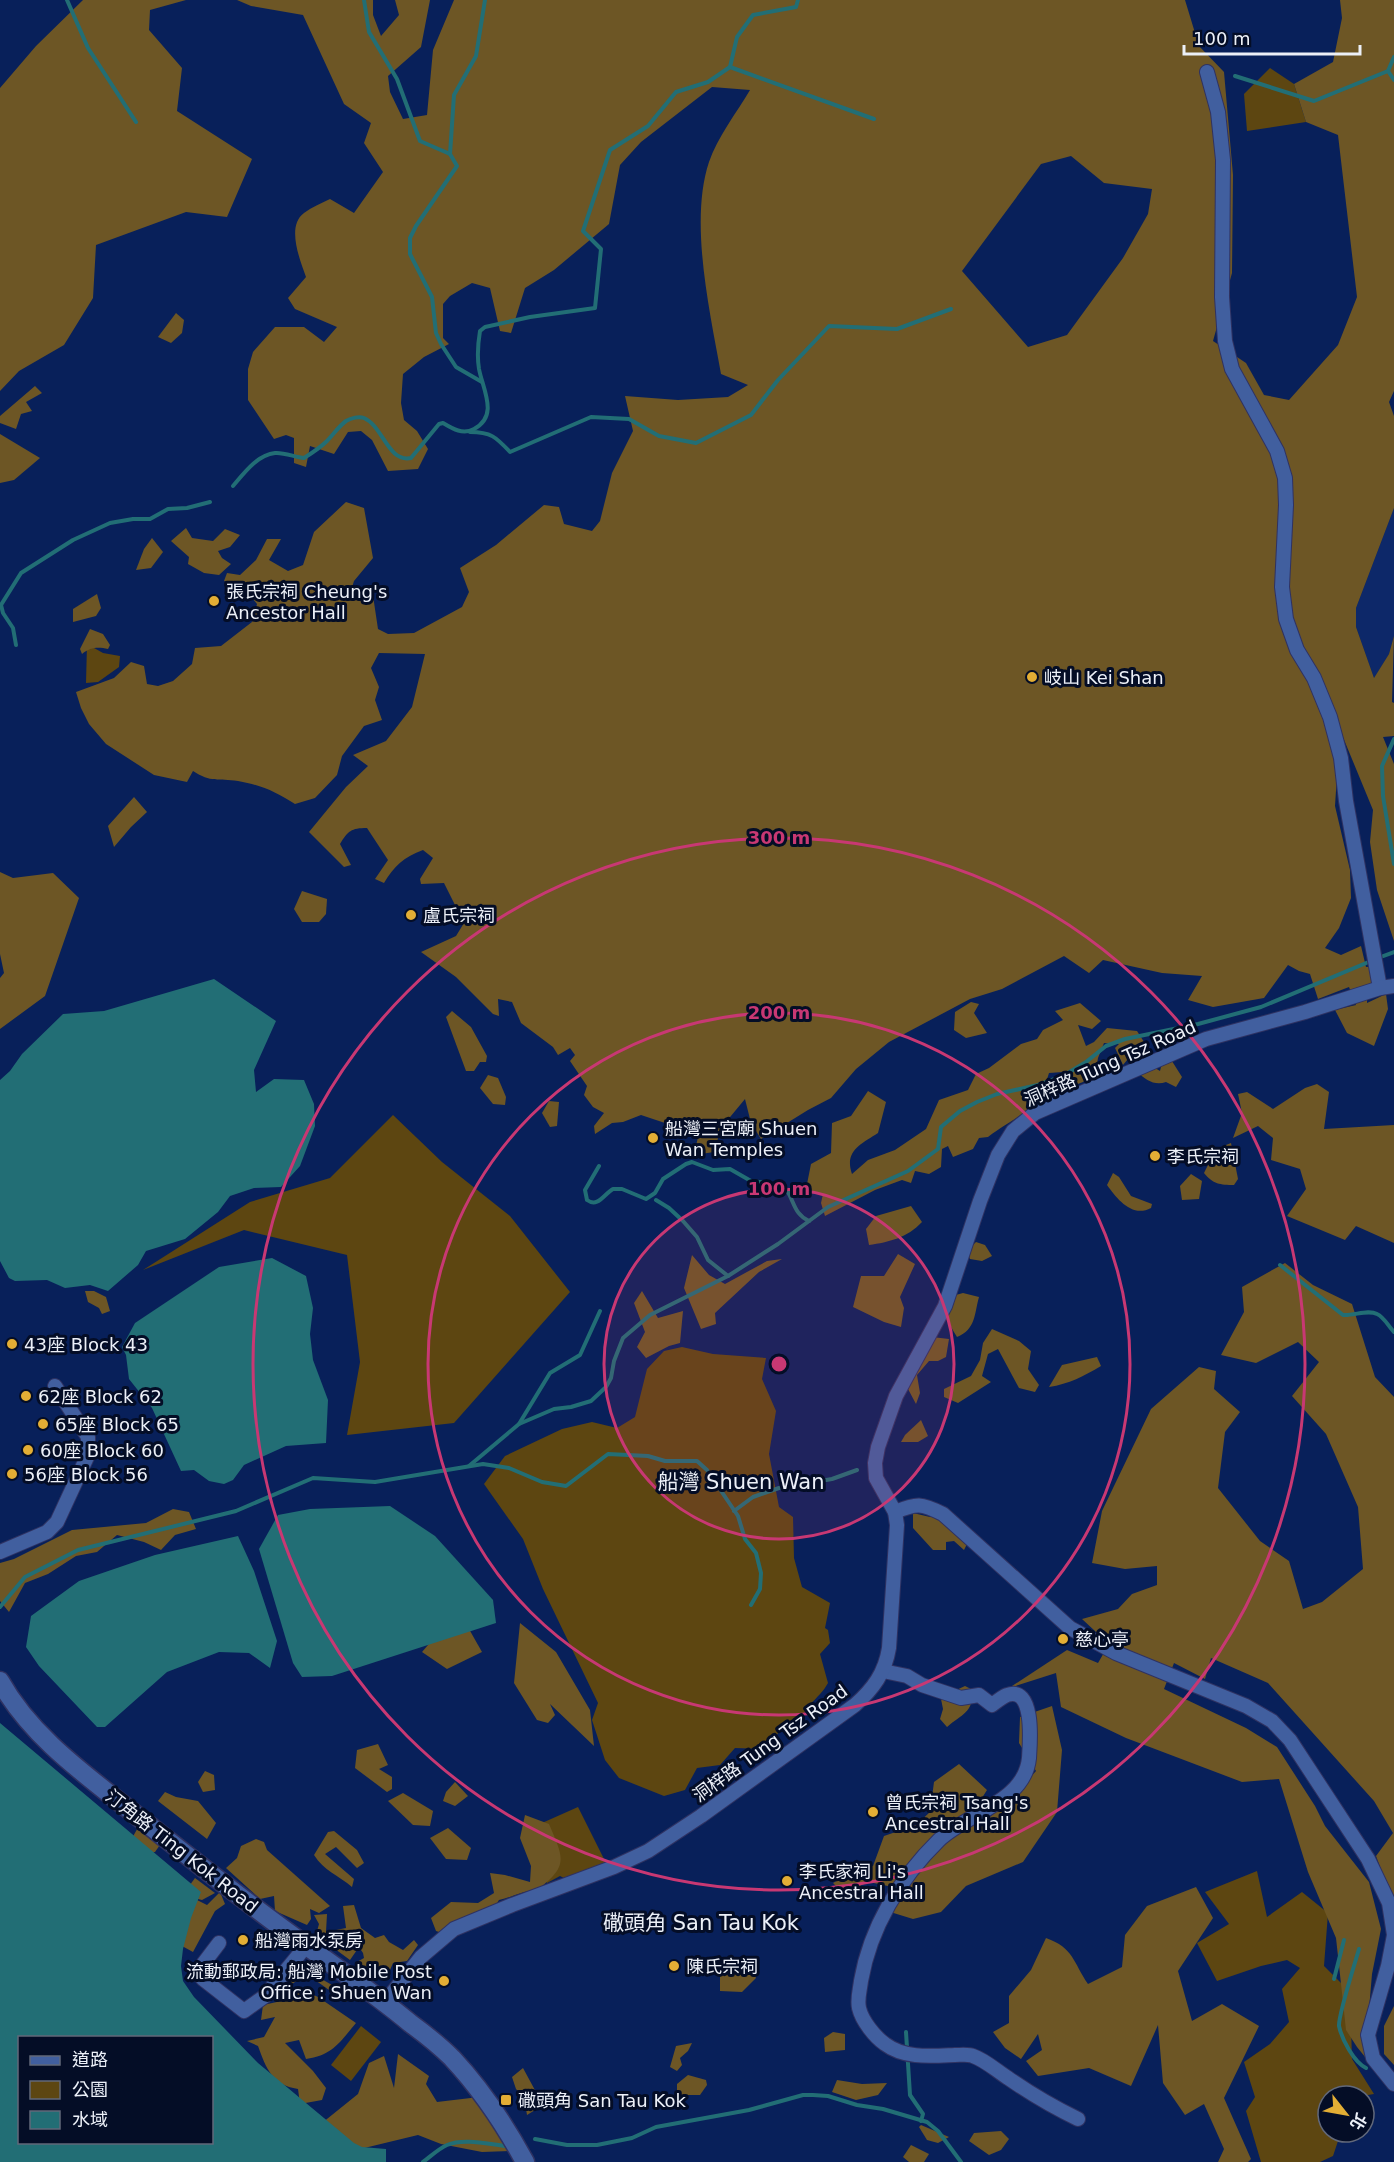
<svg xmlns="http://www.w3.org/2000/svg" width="1394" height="2162" viewBox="0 0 1394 2162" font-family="'DejaVu Sans','Noto Sans TC',sans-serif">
	<rect width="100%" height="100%" fill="#08205a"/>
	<polygon fill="#0d2869" points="1394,508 1394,636 1389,654 1374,678 1356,627 1356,608"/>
	<g fill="#5d4611">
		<polygon points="1270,68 1294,84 1306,122 1247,131 1244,94"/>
		<polygon points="87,644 103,653 120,656 119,667 98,682 86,683"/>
		<polygon points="393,1115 442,1162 510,1216 570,1292 454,1423 347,1435 360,1362 347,1255 244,1230 143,1270 250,1202 330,1178"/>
		<path d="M682,1347L713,1354L766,1358L762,1379L776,1411L769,1454L779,1507L793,1517L794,1558L802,1587L830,1603L825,1628L828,1630L830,1643L820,1654L828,1683C819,1699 809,1701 802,1718L785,1725L765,1749L735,1748L720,1765L697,1768L685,1790L664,1796L619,1778L605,1760L592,1720L598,1703L543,1589L523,1539L484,1484L505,1456L562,1429L592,1422L617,1428L635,1417L647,1369L664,1351Z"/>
		<polygon points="578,1807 606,1863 566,1879 560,1876 547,1883 524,1831"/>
		<polygon points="1257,1871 1267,1917 1302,1892 1328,1913 1324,1966 1350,1992 1352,2059 1374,2094 1362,2096 1328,2096 1328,2132 1341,2132 1333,2156 1320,2162 1261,2162 1246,2111 1255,2097 1244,2062 1270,2044 1289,2022 1282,1989 1300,1968 1287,1960 1261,1966 1217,1981 1197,1943 1229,1924 1205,1892"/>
		<polygon points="361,2026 381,2042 351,2081 331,2065"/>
	</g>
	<g fill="#6d5625" fill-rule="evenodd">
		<polygon points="83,0 186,0 150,10 149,30 182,68 177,111 252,159 227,217 186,212 96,245 93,298 64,345 19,371 0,391 0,88 36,46"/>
		<path d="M237,0H373V15L381,36L399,15L395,0H430L421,47L388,76L390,92L403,119L427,115L433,50L454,0H1185L1199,46L1224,72L1233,175L1232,273L1213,341L1246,363L1264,395L1289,400L1338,345L1357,297L1338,135L1306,122L1294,84L1333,62L1342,18L1340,0H1394V391L1389,402L1394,416V508L1356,608V627L1374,678L1389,654L1394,636L1392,702L1394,703V736L1383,737L1394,764V941L1377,890L1370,842L1373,810L1340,730L1335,806L1350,870L1351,898L1339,928L1325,948L1341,955L1361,946L1366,967L1381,966L1384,975L1367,989V1003L1386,994L1388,1009L1374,1046L1347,1033L1335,1010L1356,1005L1349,987L1318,999L1310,974L1299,971L1288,965L1264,998L1213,1007L1188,1000L1202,976L1162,973L1103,960L1089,973L1064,956L1002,989L970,999L889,1042L856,1069L831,1098L808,1110L761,1139L751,1123L745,1099L721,1128L714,1152L701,1154L696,1146L698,1137L674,1126L641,1115L623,1122L612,1123L595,1134L594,1126L604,1113L593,1107L584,1095L587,1086L570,1061L575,1055L570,1048L558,1055L553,1047L521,1023L512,1002L498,999L499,1016L493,1014L456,977L421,952L456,936L464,923L444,883L421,884L420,879L433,858L423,850C404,857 394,866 384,883L375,879L388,860L367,828C351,828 348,831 340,844L351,865L344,867L309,832L346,787L368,766L353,755L386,741L412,707L425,654L379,653L371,668L379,687L375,700L382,720L364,726L342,756L337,775L315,798L295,804C276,792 261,785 238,781C218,778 211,783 193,771L187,782L154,775L106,744L89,724L81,708L76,692L114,678L131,662L144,666L147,684L158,686L173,681L192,664L195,648L221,646L252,622L257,604L243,587L224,581L227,573L240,575L256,560L267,539H281L269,560L288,571L303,565L314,532L346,502L364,508L373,558L354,581L350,594L372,589L378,629L388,634L414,633L462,607L469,592L460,568L496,545L544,505L559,507L564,524L592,531L600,521L612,473L633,431L625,396L678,400L728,397L748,385L721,374C710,312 689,222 709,162C717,138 737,112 750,90L712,87L641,142L620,165L609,224L554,270L525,288L511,333L500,331L490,288L472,283L450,296L443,304V338L449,344L424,357L403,374L401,403L404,420L417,431L428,449L418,469L388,471L372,440L361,431L348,432L334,454L310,446L306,467L294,463V438L286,435L274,439L248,400V369L253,352L275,327H304L324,342L337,327L295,309L288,298L306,277C300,260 286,226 304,213C312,207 322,203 330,199L354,213L383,172L364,143L371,123L344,104L303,15L251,6ZM1071,156L1104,183L1152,189L1148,214L1123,258L1067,335L1028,347L962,271L1041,164Z"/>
		<polygon points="176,313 184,320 182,333 171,343 158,337"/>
		<polygon points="35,386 42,393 26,402 32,411 21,414 16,429 0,423 0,416"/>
		<polygon points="0,434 40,458 14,480 0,483"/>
		<polygon points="186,528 192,538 213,541 225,529 240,535 230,547 218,551 222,558 231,564 219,575 204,573 188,564 189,557 171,541"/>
		<polygon points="152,538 163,552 151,568 136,570 144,549"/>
		<polygon points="97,594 101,608 96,616 73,622 73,609"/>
		<path d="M90,629L103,634L110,645L108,649C98,647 91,647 82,654L80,649Z"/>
		<polygon points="134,797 147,812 131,827 114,847 108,826"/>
		<polygon points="0,872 13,878 53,873 79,898 45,996 0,1029 0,978 4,973 0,954"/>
		<polygon points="302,891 327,899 326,914 319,922 302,922 294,909"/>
		<polygon points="971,1002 979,1004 974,1013 987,1033 966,1038 954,1030 955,1012"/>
		<path d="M1080,1003L1101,1021L1092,1029L1078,1025L1086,1046L1094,1042L1107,1028L1137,1031L1146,1045H1142L1141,1059L1132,1054L1123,1065L1115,1048L1119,1044L1104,1043L1098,1058L1096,1070L1083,1082L1047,1096L1050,1090L1064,1083L1063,1072L1049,1073C1037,1113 1018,1114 988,1137L979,1138L973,1149L953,1157L948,1146L942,1149L941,1167L929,1174L915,1171L911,1183L902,1180L875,1190L825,1216L821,1203L823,1194L806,1189L811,1164L831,1153L832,1123L851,1116L868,1091L886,1102L878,1133C861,1144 844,1151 852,1174L868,1160L895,1150L926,1129L939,1100L968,1090L976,1074L989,1068L1021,1044L1037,1039L1043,1030L1063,1020L1055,1011Z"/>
		<polygon points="452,1011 471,1027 487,1056 486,1062 480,1062 474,1071 466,1071 446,1017"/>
		<path d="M1170,1058L1182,1077L1176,1087L1166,1082C1155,1086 1145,1080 1138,1072L1150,1065L1160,1071L1163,1059Z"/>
		<polygon points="488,1075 498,1078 506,1097 505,1105 493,1104 480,1088"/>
		<polygon points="1317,1084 1329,1092 1324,1129 1394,1125 1394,1243 1356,1226 1345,1240 1287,1216 1306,1189 1300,1169 1271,1160 1273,1138 1258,1126 1233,1138 1242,1113 1238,1094 1247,1092 1273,1109 1305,1088"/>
		<polygon points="549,1101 559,1102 557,1126 550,1127 542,1113"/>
		<path d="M1231,1143L1238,1179L1234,1185C1220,1185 1213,1184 1204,1173L1216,1149Z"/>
		<path d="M1113,1173L1119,1177L1131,1196L1152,1204L1151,1208C1132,1218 1117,1199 1107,1185Z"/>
		<polygon points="1191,1174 1202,1181 1199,1199 1182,1200 1180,1186"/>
		<path d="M911,1206L922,1222C907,1238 889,1242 869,1245L866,1229L876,1216Z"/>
		<polygon points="976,1242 985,1245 992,1256 982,1261 970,1259 967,1251"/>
		<polygon points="898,1254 915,1264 900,1297 904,1308 901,1327 884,1322 853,1307 861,1276 884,1276"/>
		<polygon points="692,1255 709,1275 725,1284 767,1261 782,1259 759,1272 715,1313 716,1324 701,1329 684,1288"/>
		<polygon points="1285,1263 1313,1285 1352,1304 1375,1377 1394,1397 1394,1905 1376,1856 1393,1833 1374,1801 1268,1683 1211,1658 1205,1679 1174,1663 1164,1689 1246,1728 1277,1747 1315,1806 1325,1826 1369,1882 1381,1929 1372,1974 1366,2045 1382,2078 1357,2047 1346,2030 1336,1938 1308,1872 1279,1779 1242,1782 1126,1738 1061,1707 1056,1673 1009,1688 1067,1650 1098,1663 1109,1644 1082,1619 1118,1609 1132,1594 1157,1585 1157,1566 1125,1569 1092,1563 1102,1511 1151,1409 1199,1367 1216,1371 1214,1389 1240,1412 1225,1432 1218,1488 1260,1541 1289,1561 1303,1609 1322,1602 1363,1569 1358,1507 1326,1434 1292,1396 1319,1362 1298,1342 1256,1363 1221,1355 1244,1312 1242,1287"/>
		<polygon points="85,1291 94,1291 106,1297 110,1311 102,1314 99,1308 88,1302"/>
		<polygon points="642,1291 658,1318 683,1311 680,1343 669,1346 646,1358 637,1347 645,1332 634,1303"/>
		<path d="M963,1293L979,1297C974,1315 976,1329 957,1337L946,1319L952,1296Z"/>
		<polygon points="992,1329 1019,1341 1031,1351 1028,1369 1039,1385 1035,1392 1019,1388 998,1349 988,1354 982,1376 991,1382 958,1403 944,1397 944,1389 971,1376 980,1360 983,1343"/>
		<polygon points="932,1337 949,1339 946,1357 938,1361 929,1361 917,1375 920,1393 916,1404 908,1389 913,1370"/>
		<path d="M1097,1357L1101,1366C1084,1376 1069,1384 1049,1387L1062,1365Z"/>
		<polygon points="921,1420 928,1436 918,1442 901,1442 905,1435"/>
		<polygon points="173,1509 189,1512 196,1529 175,1535 161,1550 144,1542 117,1535 97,1552 76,1556 48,1574 25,1583 9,1612 0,1601 0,1563 14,1559 72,1530 146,1523"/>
		<polygon points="940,1510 972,1534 964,1550 954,1541 946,1542 946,1550 933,1550 913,1528 913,1513 930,1517"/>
		<polygon points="465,1622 482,1652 447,1669 422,1652 440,1631"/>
		<polygon points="520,1623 556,1652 590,1710 594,1746 550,1704 555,1715 548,1723 537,1720 514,1683"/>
		<path d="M965,1686L973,1690C973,1713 962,1714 947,1727L940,1719L943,1709L940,1694L952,1692Z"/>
		<polygon points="1052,1706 1062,1750 1057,1812 1023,1862 966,1886 941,1912 913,1919 887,1911 888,1886 869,1882 843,1893 833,1883 862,1867 873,1866 884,1836 916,1825 930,1812 934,1782 959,1764 987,1790 980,1801 985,1821 1008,1802 1036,1771 1019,1743 1020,1717"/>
		<polygon points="378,1744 388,1765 379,1769 392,1777 392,1789 387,1792 355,1768 357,1750"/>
		<polygon points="205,1771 214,1775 215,1790 203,1792 198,1782"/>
		<polygon points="455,1782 468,1796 455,1806 443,1801 446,1792"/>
		<polygon points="165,1792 176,1797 198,1801 216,1823 207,1839 158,1801"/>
		<polygon points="403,1793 433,1811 430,1826 413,1825 388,1801"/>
		<path d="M525,1815L549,1824C564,1859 569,1866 536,1891C522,1890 513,1897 499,1900L495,1906L454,1937L436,1931L431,1918L451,1902L478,1903L494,1893L490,1873L505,1875L530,1882L531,1866L520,1838Z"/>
		<polygon points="140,1824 162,1842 155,1852 138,1855 127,1847"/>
		<polygon points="448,1828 471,1848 467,1860 446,1859 430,1838"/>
		<path d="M334,1831L357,1850L364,1863L357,1868L336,1847L325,1854L354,1879L352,1887C338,1875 324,1871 314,1855L328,1832Z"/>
		<polygon points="256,1839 264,1842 267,1850 330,1906 319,1913 310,1909 311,1919 307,1925 275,1911 274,1896 260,1899 226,1868 237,1858 241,1846"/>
		<polygon points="195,1878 215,1893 202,1900 194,1898 187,1889"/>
		<path d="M1196,1887L1213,1918L1178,1971L1192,2021L1222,2004L1259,2026L1224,2098L1251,2159L1248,2162H1218L1224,2149L1204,2104L1185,2115L1163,2083L1158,2025L1131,2086L1089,2068L1038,2076L1026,2061L1042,2050L1038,2034L1021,2059L1005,2048L993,2032L1009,2023V1996L1031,1970L1046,1938C1074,1948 1073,1962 1088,1984L1122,1967L1125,1935L1147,1906Z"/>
		<polygon points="220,1892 225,1904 215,1911 193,1952 182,1946 191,1906 197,1900 207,1905"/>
		<polygon points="354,1905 361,1928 375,1938 384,1935 389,1942 403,1950 414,1940 418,1945 407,1961 393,1963 390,1970 369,1973 355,1963 364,1958 363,1953 359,1947 350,1960 316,1935 319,1924 314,1915 327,1914 326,1932 346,1928 343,1906"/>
		<polygon points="746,1956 756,1978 742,1992 720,1991 720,1968"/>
		<polygon points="304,1969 353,1997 346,2002 315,1980 301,1978 292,1984 288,1978 294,1973"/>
		<path d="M297,1987L318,1997L356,2023C339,2043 333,2055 306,2059L299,2040L285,2043L313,2071L326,2088L322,2100L300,2104L298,2089C272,2085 266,2068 258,2046L247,2041L264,2037L275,2017L261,2020L263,2005L286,2000Z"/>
		<polygon points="1394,2006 1394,2065 1384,2054 1384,2026"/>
		<polygon points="833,2032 845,2034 845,2050 825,2052 824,2038"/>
		<polygon points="692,2043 688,2051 680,2058 682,2065 677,2071 670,2067 676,2046"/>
		<polygon points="398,2054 429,2076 426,2084 437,2102 479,2097 511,2151 482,2152 441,2144 418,2135 356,2150 322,2123 358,2094 369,2063 384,2056 394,2088"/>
		<polygon points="523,2068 543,2105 527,2115 524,2097 516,2089 512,2077"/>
		<polygon points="688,2075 706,2080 707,2085 700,2095 677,2095 677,2084"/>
		<polygon points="837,2080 862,2084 887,2083 878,2095 856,2100 832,2092"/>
		<polygon points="921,2125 949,2137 938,2143 927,2140 919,2127"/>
		<polygon points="1001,2131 1009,2139 1001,2150 989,2155 969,2141 974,2133"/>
		<polygon points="911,2145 929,2154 924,2162 909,2162 903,2157"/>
	</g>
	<g fill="#226e75" fill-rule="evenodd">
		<polygon points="214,979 276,1021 254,1070 256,1092 274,1079 304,1080 314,1104 315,1126 300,1166 281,1187 254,1188 230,1196 218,1212 185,1239 146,1251 138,1265 108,1291 90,1285 65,1288 47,1280 15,1281 9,1278 0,1261 0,1080 10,1071 22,1054 63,1014 104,1011"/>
		<polygon points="272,1258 306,1276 313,1308 310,1334 313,1360 328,1400 326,1443 286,1446 244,1465 233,1480 224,1484 209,1481 194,1470 181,1471 152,1408 129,1379 126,1355 122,1347 135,1323 219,1267"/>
		<polygon points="390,1506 435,1536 493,1600 496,1623 332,1676 302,1677 293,1663 259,1549 278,1515 310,1509"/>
		<polygon points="238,1536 254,1571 277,1641 270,1668 249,1653 219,1652 167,1672 105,1727 97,1727 39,1666 26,1647 31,1616 79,1581 155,1555"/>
		<path d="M0,1723L201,1892L191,1918L183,1949L181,1966L183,1981L194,1997L258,2063L354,2143L362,2147L386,2149V2162H0ZM20,2038H212V2142H20Z"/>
	</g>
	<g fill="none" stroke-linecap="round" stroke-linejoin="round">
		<g stroke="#226e75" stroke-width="4">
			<polyline points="67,0 88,48 136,122"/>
			<polyline points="364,0 369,32 397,79 420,141 450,154"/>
			<polyline points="1394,57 1388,71 1394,80"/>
			<polyline points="730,67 874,119"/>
			<polyline points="1235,76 1314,101 1388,71"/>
			<polyline points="482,382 456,367 441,344 436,333 432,297 410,254 410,238 416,226 457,166 450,154 454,95 476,56 485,0"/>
			<path d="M470,432C491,432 496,437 510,452L591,417L629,419L659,436L696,443L751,415L778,380L829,326L897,329L951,309"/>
			<path d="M233,486C244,473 257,455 275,453C283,452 295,457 304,458C312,453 320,448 327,441C333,435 339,426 346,421C351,418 359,416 364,418C383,426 388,463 411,458L439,424L443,423C453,429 463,435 474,429C499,416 483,390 479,369C477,357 478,343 480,331L485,327L530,317L595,308L601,249L583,231L610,150L648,126L676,92L708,82L730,67L737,37L753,15L796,7L798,0"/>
			<polyline points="16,645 13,628 3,613 1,605 21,573 73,540 110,523 133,519 150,519 168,509 187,508 210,502"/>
			<polyline points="1394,739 1382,766 1383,796 1394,864"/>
			<polyline points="1378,958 1394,952"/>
			<path d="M599,1166L585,1190L587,1200C598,1208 604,1194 613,1189H622L646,1199L655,1193L663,1179L686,1164L692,1162L713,1170L730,1169L751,1181L768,1183L788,1192C795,1205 795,1214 809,1221"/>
			<polyline points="656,1200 669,1208 683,1221 697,1237 708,1260 728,1276"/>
			<path d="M1280,1265L1343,1315C1354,1316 1368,1309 1377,1314C1384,1317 1389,1327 1394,1332"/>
			<polyline points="519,1424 554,1409 571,1407 591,1401 606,1387 611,1378 614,1361 623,1338 650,1315 728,1276 778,1244 828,1207 908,1171 938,1149 941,1127 960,1111 977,1102 997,1094 1038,1085 1063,1076 1086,1062 1106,1046 1125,1039 1198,1024 1261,1007 1371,961"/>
			<polyline points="469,1466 519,1424 550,1373 580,1355 600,1311"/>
			<polyline points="734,1511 753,1497 779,1488 832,1479 857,1470"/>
			<polyline points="0,1607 25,1577 78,1550 236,1511 313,1478 375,1482 483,1464 509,1468 542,1482 566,1486 608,1454 648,1456 665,1461 697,1461 707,1470 738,1516 745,1539 756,1553 761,1573 760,1589 751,1605"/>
			<path d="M1359,1949C1355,1963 1338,2016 1339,2026C1342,2040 1354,2062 1366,2068"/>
			<polyline points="1334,1979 1344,1940"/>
			<polyline points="906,2032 910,2095 923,2114 921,2121"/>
			<polyline points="535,2139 567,2145 597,2145 632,2138 656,2127 749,2110 803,2095 813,2095 828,2096 857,2105 883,2109 927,2122 938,2131 961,2162"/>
			<path d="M423,2162C430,2157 438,2149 447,2145C464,2138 487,2144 505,2146"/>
		</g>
		<g stroke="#2f3262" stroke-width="16">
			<g id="street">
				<polyline points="1207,72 1218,112 1223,160 1222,297 1225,341 1232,369 1277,451 1285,478 1286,505 1282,587 1286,619 1297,650 1314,678 1330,717 1341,758 1346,801 1380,988"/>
				<path d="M895,1512C917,1503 921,1503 943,1514L1070,1628L1116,1653L1246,1706L1272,1721L1290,1740L1368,1859L1389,1903L1394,1935L1388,1966L1368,2035L1373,2058L1394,2084"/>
				<polyline points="0,1552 47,1532 57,1522 88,1455 88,1437 55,1386"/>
				<path d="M883,1671L907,1676L922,1685L961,1698L979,1695L992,1705C996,1702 1002,1697 1007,1695C1035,1685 1030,1743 1029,1758C1025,1802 967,1813 939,1840C900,1878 870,1928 861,1981C860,1990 857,1999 859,2008C862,2021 875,2037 885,2044C905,2059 932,2056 955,2055C961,2055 969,2054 973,2056C985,2060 997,2071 1008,2078C1031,2094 1053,2107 1078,2119"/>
				<polyline points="219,1943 200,1968 198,1973 203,1979 244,2011 265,1996 306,1946"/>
				<path d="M385,2002L421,1957L454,1929L512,1905L614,1867L648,1851L701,1816L855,1705C873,1689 885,1673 889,1648L897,1525L895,1512L876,1478L875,1463L878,1447L896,1396L945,1306L980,1201L998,1155L1013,1131L1035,1113L1206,1039L1305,1012L1380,988L1394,986"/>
			</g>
		</g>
		<g stroke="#2f3262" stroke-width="21">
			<path id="secondary" d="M0,1681C30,1735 83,1773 131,1811C185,1854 238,1896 293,1936C332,1965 373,1992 410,2023C425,2034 439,2045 452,2058C481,2089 505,2125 525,2162"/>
		</g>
		<use href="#street" stroke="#415f9f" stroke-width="14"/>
		<use href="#secondary" stroke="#415f9f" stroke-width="18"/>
	</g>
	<circle cx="779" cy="1364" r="175" fill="#c83873" fill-opacity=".12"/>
	<g fill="none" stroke="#c83873" stroke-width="3">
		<circle cx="779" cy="1364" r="175"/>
		<circle cx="779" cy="1364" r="351"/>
		<circle cx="779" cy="1364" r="526"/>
	</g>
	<g fill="#e3ae35" stroke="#040d26" stroke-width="2">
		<circle cx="214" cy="601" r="6"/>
		<circle cx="1032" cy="677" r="6"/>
		<circle cx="411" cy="915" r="6"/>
		<circle cx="653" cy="1138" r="6"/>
		<circle cx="1155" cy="1156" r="6"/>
		<circle cx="12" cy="1344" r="6"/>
		<circle cx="26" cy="1396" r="6"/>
		<circle cx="43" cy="1424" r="6"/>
		<circle cx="28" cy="1450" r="6"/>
		<circle cx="12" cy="1474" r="6"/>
		<circle cx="1063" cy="1639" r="6"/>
		<circle cx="873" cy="1812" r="6"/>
		<circle cx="787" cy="1881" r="6"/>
		<circle cx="243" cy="1940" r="6"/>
		<circle cx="674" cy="1966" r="6"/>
		<circle cx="444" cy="1981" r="6"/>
		<rect x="500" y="2094" width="12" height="12" rx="3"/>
	</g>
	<g text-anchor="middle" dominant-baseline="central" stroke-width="6" stroke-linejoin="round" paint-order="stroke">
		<g font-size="18" fill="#ecf0f8" stroke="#040d26" text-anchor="start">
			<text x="226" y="591">張氏宗祠 Cheung's<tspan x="226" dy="21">Ancestor Hall</tspan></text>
			<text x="1044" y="677">岐山 Kei Shan</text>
			<text x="423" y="915">盧氏宗祠</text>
			<text x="665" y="1128">船灣三宮廟 Shuen<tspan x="665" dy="21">Wan Temples</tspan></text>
			<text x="1167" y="1156">李氏宗祠</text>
			<text x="24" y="1344">43座 Block 43</text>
			<text x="38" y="1396">62座 Block 62</text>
			<text x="55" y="1424">65座 Block 65</text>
			<text x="40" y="1450">60座 Block 60</text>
			<text x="24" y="1474">56座 Block 56</text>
			<text x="1075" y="1639">慈心亭</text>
			<text x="885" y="1802">曾氏宗祠 Tsang's<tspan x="885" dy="21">Ancestral Hall</tspan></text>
			<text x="799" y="1871">李氏家祠 Li's<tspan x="799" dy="21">Ancestral Hall</tspan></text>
			<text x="255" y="1940">船灣雨水泵房</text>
			<text x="686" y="1966">陳氏宗祠</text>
			<text x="432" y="1971" text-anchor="end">流動郵政局: 船灣 Mobile Post<tspan x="432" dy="21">Office : Shuen Wan</tspan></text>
			<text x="518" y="2100">䃟頭角 San Tau Kok</text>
		</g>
		<g font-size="18" fill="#ecf0f8" stroke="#040d26">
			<text transform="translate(1110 1063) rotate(-24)">洞梓路 Tung Tsz Road</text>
			<text transform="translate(770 1743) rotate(-36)">洞梓路 Tung Tsz Road</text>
			<text transform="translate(182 1851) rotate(38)">汀角路 Ting Kok Road</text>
		</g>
		<g font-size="21" fill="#ecf0f8" stroke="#040d26">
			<text x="741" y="1482">船灣 Shuen Wan</text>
			<text x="701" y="1923">䃟頭角 San Tau Kok</text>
		</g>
	</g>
	<circle cx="779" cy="1364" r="9" fill="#c83873" stroke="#040d26" stroke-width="3"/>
	<g font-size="18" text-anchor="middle" font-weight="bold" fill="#c83873" stroke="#040d26" stroke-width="6" stroke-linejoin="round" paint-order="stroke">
		<text x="779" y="844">300 m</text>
		<text x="779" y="1019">200 m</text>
		<text x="779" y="1195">100 m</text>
	</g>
	<rect x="18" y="2036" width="195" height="108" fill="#040d26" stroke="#61687a" stroke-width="1.5"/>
	<rect x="30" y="2056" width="30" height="9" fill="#415f9f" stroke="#61687a" stroke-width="1.5"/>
	<text x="72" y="2066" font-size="18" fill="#ecf0f8">道路</text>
	<rect x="30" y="2081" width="30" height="18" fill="#5d4611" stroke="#61687a" stroke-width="1.5"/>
	<text x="72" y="2096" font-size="18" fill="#ecf0f8">公園</text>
	<rect x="30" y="2111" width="30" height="18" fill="#226e75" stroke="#61687a" stroke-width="1.5"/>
	<text x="72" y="2126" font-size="18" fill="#ecf0f8">水域</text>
	<g transform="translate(1346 2114) rotate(121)"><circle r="28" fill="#040d26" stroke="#61687a" stroke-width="1.5"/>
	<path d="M0-4.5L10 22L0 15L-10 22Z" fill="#e3ae35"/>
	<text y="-9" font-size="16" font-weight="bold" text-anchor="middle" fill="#ecf0f8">北</text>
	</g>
	<path d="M1184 45v9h176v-9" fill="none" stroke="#ecf0f8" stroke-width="3"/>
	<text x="1193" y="45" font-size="18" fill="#ecf0f8" stroke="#040d26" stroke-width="4.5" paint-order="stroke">100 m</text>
</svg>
